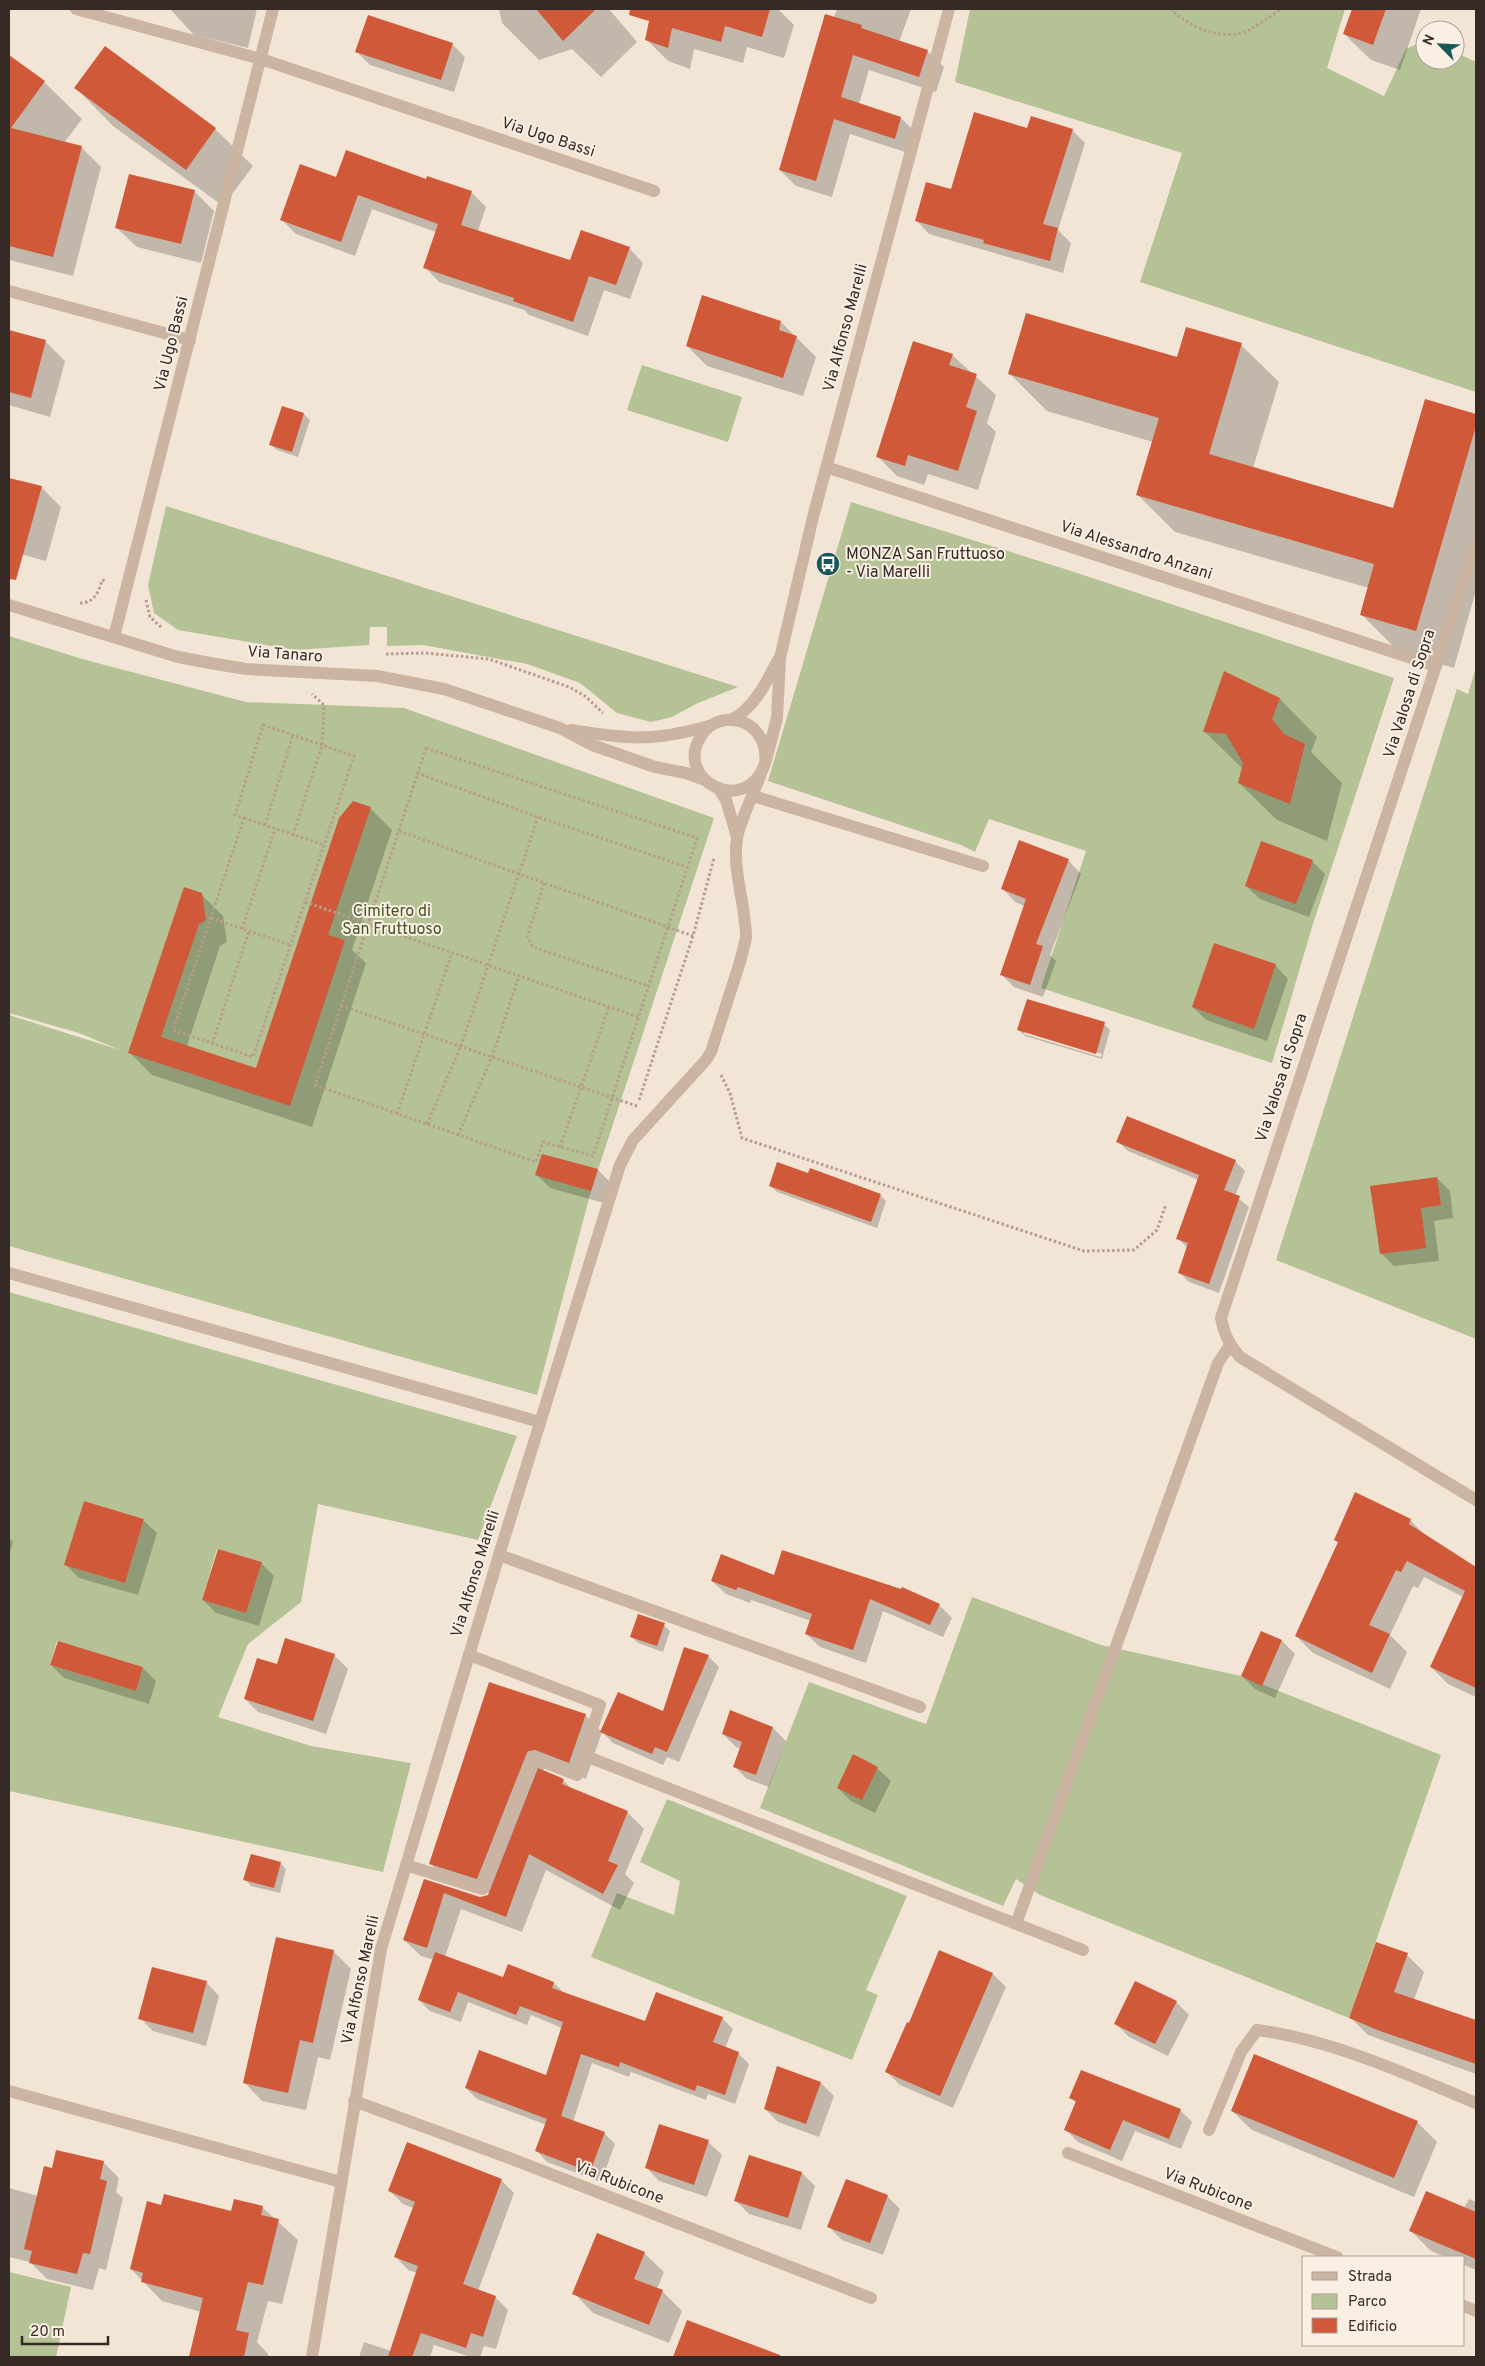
<svg xmlns="http://www.w3.org/2000/svg" width="1485" height="2366" viewBox="0 0 1485 2366" font-family="Overpass,sans-serif">
	<rect width="100%" height="100%" fill="#f3e5d6"/>
	<g fill="#b5c296" fill-rule="evenodd">
		<polygon points="970,9 1345,9 1327,68 1384,96 1406,49 1425,40 1425,60 1455,60 1455,52 1476,62 1476,392 1140,282 1182,153 955,82"/>
		<polygon points="642,365 742,397 728,442 627,410"/>
		<polygon points="851,502 1068,570 1394,678 1312,927 1272,1063 1041,988 1086,851 989,819 975,852 961,845 768,781"/>
		<polygon points="166,506 738,687 696,704 672,717 651,722 617,713 580,683 527,664 423,645 387,646 387,627 370,627 369,645 295,650 178,630 154,613 148,585"/>
		<polygon points="9,636 82,659 246,702 404,708 714,818 591,1191 537,1395 9,1246 9,1015 120,1050 79,1033 9,1013"/>
		<polygon points="1476,667 1476,1339 1276,1260 1457,689 1468,694"/>
		<path d="M9,1292L517,1436L478,1540L318,1504L301,1602L248,1644L218,1717L311,1746L411,1763L383,1872L9,1791ZM84,1501L144,1519L125,1583L65,1565ZM217,1549L262,1562L246,1613L202,1600ZM57,1641L143,1667L136,1691L50,1665Z"/>
		<polygon points="972,1597 1101,1645 1241,1676 1441,1755 1349,2018 1040,1895 1016,1879 1003,1906 760,1808 809,1682 926,1724"/>
		<polygon points="667,1799 907,1896 866,1990 878,1995 852,2060 591,1957 617,1893 674,1915 680,1881 640,1862"/>
		<polygon points="9,2272 71,2287 56,2357 9,2357"/>
	</g>
	<g fill="#0003" fill-rule="evenodd">
		<polygon points="170,9 257,9 248,48 194,35"/>
		<polygon points="499,9 609,9 637,42 601,77 572,49 539,60 502,23"/>
		<polygon points="653,9 778,9 794,25 784,58 747,47 743,63 694,49 690,69 668,61 646,39"/>
		<polygon points="837,9 911,9 899,42 927,51 944,67 936,92 869,70 859,104 901,118 917,134 911,154 850,134 832,197 796,186 780,170"/>
		<polygon points="1353,9 1421,9 1400,70 1371,60 1344,34"/>
		<polygon points="452,44 465,57 454,92 370,65 357,52"/>
		<polygon points="9,56 44,82 82,119 64,143 81,147 101,167 73,276 9,260"/>
		<polygon points="76,88 215,129 253,166 223,206 113,126"/>
		<polygon points="1072,130 1085,143 1058,230 1071,243 1063,273 929,234 916,220 951,190"/>
		<polygon points="336,179 426,180 471,192 486,207 478,231 571,261 629,248 643,263 630,299 604,290 588,336 529,315 524,310 439,282 425,267 436,232 372,209 355,256 296,234 281,219"/>
		<polygon points="194,191 214,211 201,263 137,247 117,228"/>
		<polygon points="781,322 816,357 803,396 707,366 687,346"/>
		<polygon points="9,331 45,341 65,361 50,417 9,405"/>
		<polygon points="1241,345 1279,382 1253,468 1394,509 1426,400 1476,415 1476,590 1454,668 1399,652 1361,614 1369,588 1175,532 1138,495 1153,442 1047,411 1010,374 1178,359"/>
		<polygon points="952,355 996,395 987,423 996,432 978,490 928,474 924,485 897,476 877,456"/>
		<polygon points="304,414 310,420 298,457 277,450 271,444"/>
		<polygon points="9,479 41,487 61,507 46,561 9,551"/>
		<polygon points="1225,673 1280,699 1317,737 1311,752 1342,783 1327,841 1277,820 1239,783 1243,769 1204,731"/>
		<polygon points="370,808 392,830 352,950 366,963 312,1127 152,1075 130,1053 201,894 223,916 227,942 220,946 187,1046 257,1070"/>
		<polygon points="1068,860 1081,874 1050,955 1056,961 1043,997 1014,987 1001,974 1025,906 1015,902 1002,888"/>
		<polygon points="1312,861 1325,874 1309,917 1260,899 1246,886"/>
		<polygon points="1275,965 1288,979 1267,1041 1206,1020 1193,1007"/>
		<path d="M1104,1024L1110,1030L1102,1059L1025,1036L1018,1030ZM1024,1031L1102,1054L1101,1057L1024,1034Z"/>
		<polygon points="1118,1142 1235,1161 1245,1171 1235,1196 1249,1207 1219,1293 1189,1282 1179,1272 1188,1249 1178,1238 1199,1180 1128,1151"/>
		<polygon points="543,1155 598,1170 611,1183 604,1203 550,1188 537,1175"/>
		<polygon points="809,1175 880,1195 886,1201 877,1228 777,1192 770,1186"/>
		<polygon points="1437,1178 1450,1191 1453,1218 1434,1221 1439,1261 1394,1266 1381,1253"/>
		<polygon points="143,1520 157,1533 138,1595 79,1578 66,1565"/>
		<polygon points="1410,1520 1428,1538 1476,1569 1476,1697 1448,1684 1431,1667 1463,1597 1424,1577 1418,1588 1413,1586 1390,1635 1407,1652 1390,1689 1313,1653 1296,1636 1339,1544 1335,1540"/>
		<polygon points="9,1538 13,1542 9,1557"/>
		<polygon points="261,1563 274,1576 259,1626 216,1613 203,1600"/>
		<polygon points="775,1576 939,1605 952,1618 943,1637 883,1611 866,1663 820,1647 806,1634 811,1621 751,1600 750,1603 726,1594 712,1581"/>
		<polygon points="664,1625 670,1631 663,1652 638,1643 632,1637"/>
		<polygon points="286,1640 335,1656 348,1669 326,1734 258,1712 245,1699 278,1666"/>
		<polygon points="1282,1641 1295,1654 1275,1698 1255,1689 1242,1676"/>
		<polygon points="708,1656 719,1667 679,1762 667,1757 663,1765 613,1743 602,1732 586,1779 553,1766 545,1768 542,1772 563,1780 573,1790 627,1812 644,1829 625,1874 634,1883 620,1910 546,1870 522,1932 461,1909 445,1957 503,1979 554,1983 565,1994 646,2023 722,2018 733,2029 725,2048 738,2053 749,2064 735,2104 708,2094 706,2100 631,2072 629,2077 592,2063 573,2122 604,2133 615,2144 601,2182 547,2162 537,2151 547,2125 477,2099 466,2088 547,2077 562,2028 531,2015 527,2025 468,2002 461,2022 430,2011 419,2000 434,1960 421,1956 404,1940 425,1881 480,1898 488,1896 489,1893 447,1880 431,1864 490,1684 585,1715 602,1732 664,1713"/>
		<polygon points="51,1665 143,1668 156,1681 149,1704 64,1678"/>
		<polygon points="773,1728 786,1741 769,1787 747,1779 734,1766 741,1749 736,1747 723,1734"/>
		<polygon points="877,1768 891,1781 875,1813 851,1801 838,1788"/>
		<polygon points="280,1863 286,1869 280,1893 251,1886 245,1879"/>
		<polygon points="333,1951 351,1969 330,2060 318,2057 306,2110 262,2101 245,2083"/>
		<polygon points="940,1952 993,1974 1006,1987 953,2108 900,2085 887,2072 910,2024"/>
		<polygon points="1407,1955 1424,1972 1414,2000 1476,2021 1476,2074 1368,2035 1351,2018"/>
		<polygon points="206,1982 219,1996 206,2046 153,2031 140,2018"/>
		<polygon points="1176,2002 1189,2015 1168,2056 1129,2037 1116,2024"/>
		<polygon points="821,2083 834,2096 819,2137 778,2122 765,2109"/>
		<polygon points="1071,2098 1180,2110 1192,2122 1181,2149 1135,2131 1122,2161 1078,2142 1066,2130 1077,2104"/>
		<polygon points="1232,2111 1417,2122 1437,2142 1414,2197 1252,2130"/>
		<polygon points="708,2142 722,2155 707,2197 659,2181 646,2167"/>
		<polygon points="103,2162 119,2178 116,2192 123,2198 106,2270 99,2268 93,2290 47,2279 30,2262 9,2257 9,2188 38,2196 53,2169"/>
		<polygon points="802,2173 815,2186 801,2230 749,2214 736,2201"/>
		<polygon points="501,2180 514,2193 478,2291 495,2297 508,2310 496,2349 484,2346 480,2357 471,2357 434,2345 430,2357 359,2357 364,2342 391,2351 417,2273 408,2270 395,2256 413,2208 403,2204 390,2191"/>
		<polygon points="887,2196 900,2209 883,2255 842,2240 829,2227"/>
		<polygon points="1469,2199 1476,2202 1476,2270 1464,2265 1464,2257 1446,2257 1431,2251 1411,2231 1464,2208"/>
		<polygon points="162,2207 232,2213 262,2207 298,2240 282,2304 268,2301 257,2342 268,2354 268,2357 190,2357 201,2312 162,2301 131,2269"/>
		<polygon points="644,2253 664,2272 657,2289 662,2291 682,2311 669,2343 593,2313 574,2293"/>
		<polygon points="688,2322 783,2357 675,2357"/>
	</g>
	<g fill="#cf5938">
		<polygon points="536,9 596,9 563,41"/>
		<polygon points="630,9 770,9 762,37 725,26 721,42 672,28 668,48 645,40 649,21 629,15"/>
		<polygon points="1352,9 1386,9 1373,45 1343,34"/>
		<polygon points="825,14 862,25 861,28 928,50 919,77 853,55 841,97 901,117 895,139 834,119 816,181 779,170"/>
		<polygon points="368,15 453,43 441,80 355,52"/>
		<polygon points="105,46 216,128 186,170 74,88"/>
		<polygon points="9,55 45,81 11,128 82,146 53,257 9,246"/>
		<polygon points="974,112 1027,128 1031,116 1073,129 1043,224 1058,228 1050,261 983,243 984,240 915,221 926,182 951,189"/>
		<polygon points="346,150 426,179 427,176 472,191 461,225 570,260 581,230 630,247 616,285 589,276 573,322 513,301 514,298 423,268 438,224 358,195 341,242 280,220 300,164 336,177"/>
		<polygon points="129,174 195,190 181,244 115,228"/>
		<polygon points="702,295 781,321 779,330 797,336 783,378 686,346"/>
		<polygon points="1026,313 1177,357 1186,327 1242,343 1209,454 1393,508 1425,399 1476,414 1476,426 1416,631 1360,615 1374,564 1136,495 1159,418 1008,374"/>
		<polygon points="9,330 46,340 31,398 9,392"/>
		<polygon points="913,341 953,354 949,365 977,374 966,407 977,411 958,471 908,455 905,466 876,457"/>
		<polygon points="282,406 304,413 292,452 269,445"/>
		<polygon points="9,478 42,486 16,580 9,579"/>
		<polygon points="1224,671 1280,698 1272,719 1284,734 1305,744 1290,804 1238,783 1243,763 1226,734 1203,732"/>
		<polygon points="353,801 371,807 328,935 345,940 290,1106 128,1053 184,887 202,893 206,920 199,924 161,1037 256,1068 339,818"/>
		<polygon points="1019,840 1069,859 1036,944 1043,946 1030,985 1000,975 1026,899 1001,889"/>
		<polygon points="1261,841 1313,860 1296,904 1245,886"/>
		<polygon points="1214,943 1276,964 1254,1029 1192,1007"/>
		<polygon points="1027,999 1105,1022 1096,1054 1017,1030"/>
		<polygon points="1127,1116 1236,1160 1224,1190 1240,1196 1209,1284 1178,1273 1188,1243 1176,1239 1199,1175 1116,1142"/>
		<polygon points="542,1154 598,1169 591,1191 535,1175"/>
		<polygon points="777,1162 808,1173 810,1168 881,1194 871,1222 769,1186"/>
		<polygon points="1437,1177 1441,1205 1421,1208 1426,1248 1380,1254 1370,1186"/>
		<polygon points="1355,1492 1411,1519 1409,1524 1476,1567 1476,1565 1476,1688 1430,1667 1465,1591 1407,1561 1401,1572 1396,1570 1369,1625 1390,1634 1372,1673 1295,1636 1338,1542 1334,1540"/>
		<polygon points="84,1501 144,1519 125,1583 64,1565"/>
		<polygon points="218,1549 262,1562 246,1613 202,1600"/>
		<polygon points="782,1550 901,1589 902,1587 940,1604 930,1625 870,1599 853,1650 805,1634 812,1614 738,1587 736,1590 711,1581 721,1554 774,1575"/>
		<polygon points="638,1614 665,1623 657,1646 630,1637"/>
		<polygon points="1261,1631 1282,1640 1262,1686 1241,1676"/>
		<polygon points="285,1638 335,1654 313,1721 244,1699 257,1658 277,1664"/>
		<polygon points="58,1641 143,1667 136,1691 50,1665"/>
		<polygon points="684,1647 709,1655 667,1752 655,1747 652,1754 600,1732 618,1692 663,1711"/>
		<polygon points="489,1682 586,1714 569,1763 535,1750 528,1751 526,1755 477,1879 429,1864"/>
		<polygon points="730,1710 773,1727 756,1775 733,1767 742,1742 722,1734"/>
		<polygon points="853,1754 878,1767 862,1800 837,1788"/>
		<polygon points="538,1768 564,1779 562,1784 628,1811 608,1861 618,1865 603,1894 529,1854 506,1917 444,1893 427,1948 403,1940 424,1879 480,1897 488,1895"/>
		<polygon points="251,1854 281,1862 274,1888 243,1880"/>
		<polygon points="276,1937 334,1950 313,2043 300,2040 288,2093 243,2083"/>
		<polygon points="1376,1942 1408,1953 1394,1992 1476,2020 1476,2064 1380,2031 1349,2018"/>
		<polygon points="939,1950 993,1973 940,2096 885,2072 907,2022 909,2023"/>
		<polygon points="435,1952 503,1977 508,1964 554,1982 552,1988 645,2021 656,1992 723,2017 713,2042 739,2052 725,2095 697,2085 695,2091 620,2062 619,2067 581,2054 561,2116 605,2132 590,2172 535,2151 547,2119 465,2088 479,2050 546,2075 563,2022 520,2006 516,2015 458,1992 450,2012 418,2000"/>
		<polygon points="152,1967 207,1981 193,2033 138,2019"/>
		<polygon points="1135,1981 1177,2001 1155,2044 1114,2024"/>
		<polygon points="1254,2054 1418,2121 1394,2178 1231,2111"/>
		<polygon points="777,2066 821,2082 806,2124 764,2109"/>
		<polygon points="1081,2070 1181,2109 1169,2139 1123,2120 1110,2150 1064,2130 1076,2101 1069,2098"/>
		<polygon points="659,2124 709,2140 694,2185 645,2168"/>
		<polygon points="407,2142 502,2179 463,2284 496,2296 483,2337 471,2333 466,2348 421,2333 412,2357 388,2357 418,2266 394,2257 415,2202 388,2191"/>
		<polygon points="56,2150 104,2161 100,2179 107,2181 90,2254 83,2253 77,2274 29,2263 32,2251 24,2249 44,2166 52,2168"/>
		<polygon points="749,2155 802,2172 788,2218 734,2201"/>
		<polygon points="846,2179 888,2195 870,2243 827,2227"/>
		<polygon points="1426,2191 1476,2212 1476,2259 1409,2231"/>
		<polygon points="164,2194 231,2211 234,2199 263,2206 261,2215 279,2219 263,2285 248,2282 236,2330 249,2333 244,2357 189,2357 203,2298 141,2282 143,2273 130,2269 147,2201 161,2205"/>
		<polygon points="597,2233 645,2252 634,2279 663,2290 649,2325 572,2294"/>
		<polygon points="687,2320 780,2355 780,2357 673,2357"/>
	</g>
	<g fill="none" stroke-linecap="round" stroke-linejoin="round">
		<g stroke="#b79d8c" stroke-width="3" stroke-dasharray="2.5 2.5" stroke-linecap="butt">
			<path d="M1170,9C1189,26 1215,39 1241,33C1253,30 1271,15 1282,9"/>
			<polyline points="146,600 150,617 162,628"/>
			<path d="M80,603C94,603 99,592 102,580L106,581"/>
			<polyline points="386,654 425,653 489,659 569,687 585,696 603,713"/>
			<polygon points="263,725 354,756 253,1057 173,1030 244,818 235,815"/>
			<polygon points="426,748 697,838 593,1156 543,1142 536,1162 315,1085"/>
			<polyline points="417,773 538,817 687,867"/>
			<polyline points="244,818 324,845"/>
			<polyline points="265,825 293,735"/>
			<polyline points="399,831 693,936"/>
			<polyline points="293,835 322,745 324,705 312,694"/>
			<polyline points="544,883 527,937 533,947 648,986"/>
			<polyline points="305,902 638,1017"/>
			<polyline points="211,918 290,945"/>
			<polyline points="242,929 275,829"/>
			<polyline points="341,1006 637,1106"/>
			<polyline points="212,1044 249,931"/>
			<polyline points="721,1075 730,1093 742,1138 1084,1251 1134,1250 1157,1230 1166,1204"/>
			<polyline points="639,1100 693,936 714,858"/>
			<polyline points="397,1114 452,953"/>
			<polyline points="427,1124 461,1046 538,817"/>
			<polyline points="458,1135 492,1057 519,976"/>
			<polyline points="560,1147 609,1007"/>
		</g>
		<g stroke="#cbb4a2" stroke-width="12">
			<polyline points="9,291 190,340"/>
			<polyline points="753,796 983,866"/>
			<polyline points="9,1273 540,1422"/>
			<polyline points="499,1555 920,1707"/>
			<polyline points="583,1755 1083,1950"/>
			<polyline points="406,1865 482,1889 533,1758 577,1775 600,1705 469,1655"/>
			<polyline points="1016,1924 1218,1363 1230,1345"/>
			<polyline points="9,2091 341,2182"/>
			<path d="M1209,2130L1241,2052L1257,2030C1333,2040 1406,2074 1476,2103"/>
		</g>
		<g stroke="#cbb4a2" stroke-width="12">
			<polyline points="76,9 261,59 654,191"/>
			<polyline points="826,467 1436,666"/>
			<path d="M1476,544L1221,1318C1224,1334 1229,1344 1240,1357L1476,1500"/>
			<polyline points="9,605 178,657 210,663 246,669 377,676 444,689 560,728 592,745 655,767 686,773 705,780"/>
			<polyline points="114,637 273,9"/>
			<path d="M731,720C754,709 767,681 778,660"/>
			<path d="M571,730C627,739 653,742 709,726"/>
			<path d="M765,764C768,740 753,718 726,720C716,721 706,727 701,736C673,780 745,818 765,764L777,718L780,658L813,517L949,9"/>
			<polyline points="719,789 726,800 737,837"/>
			<polyline points="354,2101 504,2156 871,2298"/>
			<polyline points="1068,2153 1337,2257"/>
			<polyline points="1464,2306 1476,2311"/>
			<path d="M312,2357L381,1949L499,1555L620,1165L633,1140L706,1060L711,1052L740,962L746,938C746,905 732,871 737,838C740,821 755,791 761,773"/>
		</g>
	</g>
	<defs>
		<g id="bus-disc" transform="scale(1.25)"><circle r="9.5" fill="#185759" stroke="#faefe3"/><path d="M-5-6H5V4H4V6H2V4H-2V6H-4V4H-5ZM-3.5-4V0h7V-4ZM-3.5 1.2v1.5H-2V1.2ZM2 1.2v1.5H3.5V1.2Z" fill="#fff"/></g>
	</defs>
	<g fill-rule="evenodd">
		<use href="#bus-disc" x="828" y="564"/>
	</g>
	<g text-anchor="middle" dominant-baseline="central" stroke-width="4" stroke-linejoin="round" paint-order="stroke">
		<g font-size="16" fill="#352a25" stroke="#faefe3">
			<text transform="translate(548 138) rotate(18)">Via Ugo Bassi</text>
			<text transform="translate(846 328) rotate(-75)">Via Alfonso Marelli</text>
			<text transform="translate(172 344) rotate(-76)">Via Ugo Bassi</text>
			<text transform="translate(1136 551) rotate(18)">Via Alessandro Anzani</text>
			<text transform="translate(285 655) rotate(4)">Via Tanaro</text>
			<text transform="translate(1410 694) rotate(-72)">Via Valosa di Sopra</text>
			<text transform="translate(1282 1078) rotate(-72)">Via Valosa di Sopra</text>
			<text transform="translate(476 1574) rotate(-73)">Via Alfonso Marelli</text>
			<text transform="translate(361 1980) rotate(-78)">Via Alfonso Marelli</text>
			<text transform="translate(619 2183) rotate(21)">Via Rubicone</text>
			<text transform="translate(1208 2190) rotate(21)">Via Rubicone</text>
		</g>
		<g font-size="16" fill="#352a25" stroke="#faefe3" text-anchor="start">
			<text x="846" y="555">MONZA San Fruttuoso<tspan x="846" dy="18">- Via Marelli</tspan></text>
		</g>
		<g font-size="16" fill="#455527" stroke="#faefe3">
			<text x="392" y="912">Cimitero di<tspan x="392" dy="18">San Fruttuoso</tspan></text>
		</g>
	</g>
	<rect width="1485" height="2366" fill="none" stroke="#352a25" stroke-width="20"/>
	<rect x="1302" y="2256" width="162" height="90" fill="#faefe3" stroke="#aba097"/>
	<rect x="1312" y="2272" width="25" height="8" fill="#cbb4a2" stroke="#aba097"/>
	<text x="1348" y="2281" font-size="15" fill="#352a25">Strada</text>
	<rect x="1312" y="2294" width="25" height="15" fill="#b5c296" stroke="#aba097"/>
	<text x="1348" y="2306" font-size="15" fill="#352a25">Parco</text>
	<rect x="1312" y="2318" width="25" height="15" fill="#cf5938" stroke="#aba097"/>
	<text x="1348" y="2331" font-size="15" fill="#352a25">Edificio</text>
	<g transform="translate(1440 45) rotate(294)"><circle r="24" fill="#faefe3" stroke="#aba097"/>
	<path d="M0-4L9 19L0 12L-9 19Z" fill="#185759"/>
	<text y="-8" font-size="14" font-weight="bold" text-anchor="middle" fill="#352a25">N</text>
	</g>
	<path d="M22 2336v8h86v-8" fill="none" stroke="#352a25" stroke-width="2.5"/>
	<text x="30" y="2336" font-size="15" fill="#352a25" stroke="#faefe3" stroke-width="4" paint-order="stroke">20 m</text>
</svg>
